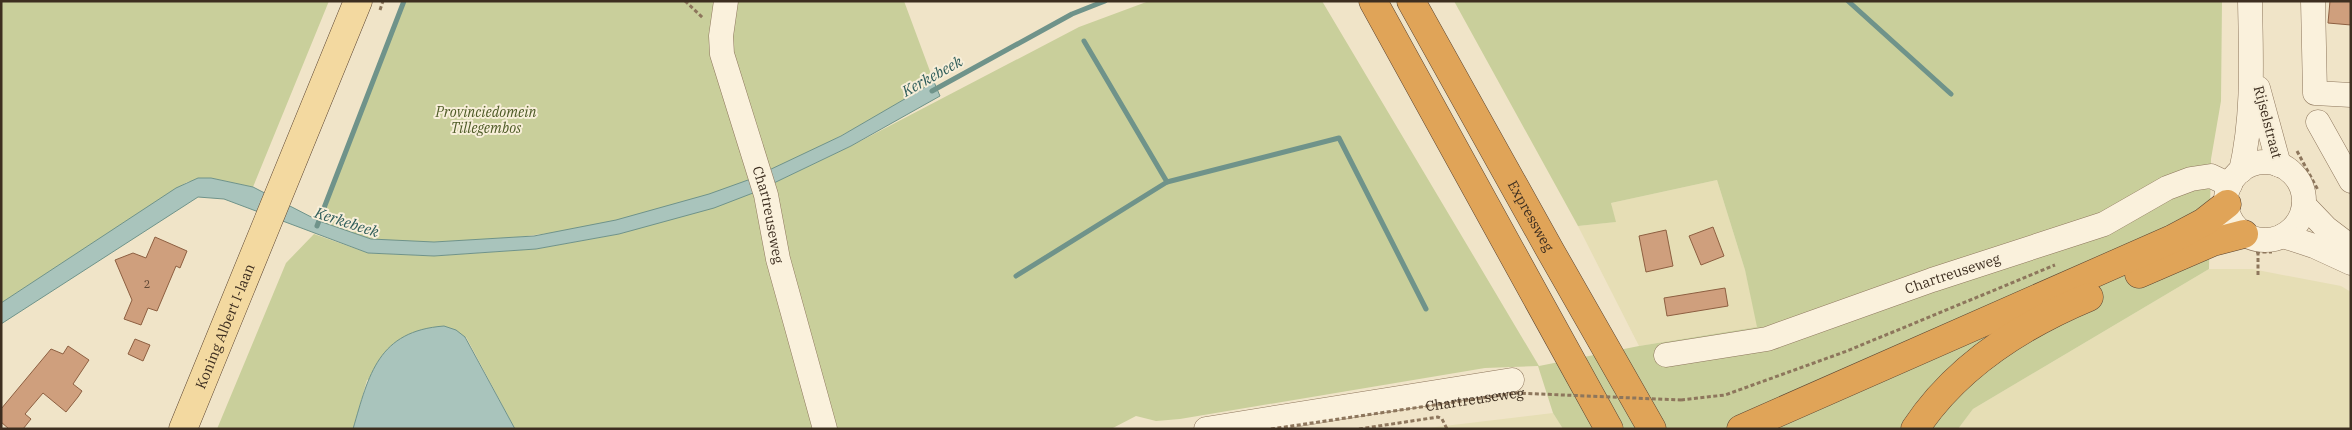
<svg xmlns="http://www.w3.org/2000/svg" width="2352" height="430" viewBox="0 0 2352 430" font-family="'IBM Plex Serif',serif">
	<rect width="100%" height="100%" fill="#f0e4c8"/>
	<g fill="#e6deb5">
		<polygon points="1717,180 1745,270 1758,327 1639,346 1578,226 1615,222 1611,203"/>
		<polygon points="2209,269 2252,269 2341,286 2351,292 2351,429 1958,429 1973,409"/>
		<polygon points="1553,413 1563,429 1419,429"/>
	</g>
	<g fill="#c9cf9b">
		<polygon points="1,1 329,1 253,187 211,178 187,182 1,303"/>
		<path d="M404,1H904L934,82C873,118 812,155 747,181C657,217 559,237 463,241C433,242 402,244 372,239C354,236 336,227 319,221Z"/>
		<polygon points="1149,1 1322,1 1539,366 1639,346 1757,327 1745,270 1717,180 1611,203 1616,222 1578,226 1454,1 2222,1 2221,101 2211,159 2209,269 1973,409 1958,429 1563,429 1553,413 1538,366 1485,368 1180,419 1156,421 1136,416 1111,429 515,429 466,337 367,380 353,429 217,429 286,263 314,234 368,253 434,256 536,249 619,234 753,193 851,146 1079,27"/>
	</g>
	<g fill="#a9c4bc" stroke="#6f938a">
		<polygon points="934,82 940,96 851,146 753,193 714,208 619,234 536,249 434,256 368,253 224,199 198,197 1,324 1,303 176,188 198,178 211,178 253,187 319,221 371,239 434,242 534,236 616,220 709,194 748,180 841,136"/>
		<path d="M444,326L456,330L465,337L515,429H353C369,374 378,331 444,326Z"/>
	</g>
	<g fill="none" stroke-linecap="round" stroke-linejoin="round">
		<g stroke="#6f938a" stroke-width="5">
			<polyline points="1848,1 1951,94"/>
			<polyline points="1084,41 1167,182"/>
			<polyline points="932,91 1072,14 1105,1"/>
			<polyline points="317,226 404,1"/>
			<polyline points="1016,276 1167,182 1339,138 1426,309"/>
		</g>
	</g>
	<g fill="#cf9f7d" stroke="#8d5f41">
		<polygon points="2330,1 2351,1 2351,25 2328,23"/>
		<polygon points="1713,227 1724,256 1701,265 1689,236"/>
		<polygon points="1666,230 1673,266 1646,272 1639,236"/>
		<polygon points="155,237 187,251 180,268 176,266 157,311 148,308 141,325 124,319 132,300 115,260 133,253 146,258"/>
		<polygon points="1725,288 1728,306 1667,316 1664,298"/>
		<polygon points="135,339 150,345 143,361 128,354"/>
		<polygon points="68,346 89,360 73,384 82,391 78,397 66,412 43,393 25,414 31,419 23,429 9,429 1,422 1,409 51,349 63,354"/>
	</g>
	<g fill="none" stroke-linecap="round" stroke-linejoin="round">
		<g stroke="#8d765c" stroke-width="25">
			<g id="minor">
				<path id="s1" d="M726,1L721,36L722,54L766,195L778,259L825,429"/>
				<polyline points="2313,1 2315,93 2351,95"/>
				<polyline points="2258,88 2279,165"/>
				<polyline points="2318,122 2351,181"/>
				<circle cx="2265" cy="201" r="39"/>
				<path d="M2241,171C2254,115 2251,58 2250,1"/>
				<polyline points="2304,205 2326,228 2351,247"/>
				<polyline points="2283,236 2314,246 2351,263"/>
				<path id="s2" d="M1666,355L1767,339L1932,280L2104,224L2167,188L2191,179L2211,176L2230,185"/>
				<polyline points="1206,429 1512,380"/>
			</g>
		</g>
		<g stroke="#5b4430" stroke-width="29">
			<g id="major">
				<path id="s3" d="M183,429L358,1"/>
			</g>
		</g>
		<g stroke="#5b4430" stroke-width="29">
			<g id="highway">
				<polyline points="1373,1 1609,429"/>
				<path id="s4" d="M1411,1L1551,252L1652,429"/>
				<polyline points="2139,274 2213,242 2244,234"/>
				<polyline points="1741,429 2172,239 2204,222 2227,204"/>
				<path d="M1915,429C1956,367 2022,325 2089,297"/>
			</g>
		</g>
		<g stroke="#8d765c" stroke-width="3" stroke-dasharray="4 2.5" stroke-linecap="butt">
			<polyline points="685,1 703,18"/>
			<polyline points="380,10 383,1"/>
			<polyline points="2297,151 2318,190"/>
			<polyline points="2256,252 2272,252"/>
			<polyline points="2258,275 2258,251"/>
			<polyline points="1681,400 1725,395 1847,351 2055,265"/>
			<polyline points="1359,429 1438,417 1442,419 1447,429"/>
		</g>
		<use href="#minor" stroke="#faf1dc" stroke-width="24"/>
		<use href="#major" stroke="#f3d9a0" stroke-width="28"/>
		<use href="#highway" stroke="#e0a458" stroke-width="28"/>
		<path stroke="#8d765c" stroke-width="3" stroke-dasharray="4 2.5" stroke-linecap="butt" id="s5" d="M1271,429L1516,393L1681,400"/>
	</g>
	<g text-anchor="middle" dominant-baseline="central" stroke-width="4" stroke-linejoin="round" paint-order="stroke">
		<g font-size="11" fill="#624a37">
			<text x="147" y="284">2</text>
		</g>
		<g font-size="14" font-style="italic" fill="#4d5a26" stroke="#f7eed8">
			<text x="486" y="112">Provinciedomein<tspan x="486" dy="16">Tillegembos</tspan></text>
		</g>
		<g font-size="14" fill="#3d2e20" stroke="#f7eed8">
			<text transform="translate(2268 122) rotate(75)">Rijselstraat</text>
			<text stroke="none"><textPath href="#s1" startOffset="221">Chartreuseweg</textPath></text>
			<text stroke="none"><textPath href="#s4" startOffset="246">Expressweg</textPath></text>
			<text stroke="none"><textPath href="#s2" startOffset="299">Chartreuseweg</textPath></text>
			<text stroke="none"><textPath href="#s3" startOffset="111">Koning Albert I-laan</textPath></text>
			<text stroke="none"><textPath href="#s5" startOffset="206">Chartreuseweg</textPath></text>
		</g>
		<g font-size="15" font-style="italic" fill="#2f5d5a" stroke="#f7eed8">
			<text transform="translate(932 76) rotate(-29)">Kerkebeek</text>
			<text transform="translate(347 222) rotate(18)">Kerkebeek</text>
		</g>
	</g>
	<rect width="2352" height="430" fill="none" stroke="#3d2e20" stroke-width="5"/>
</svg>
